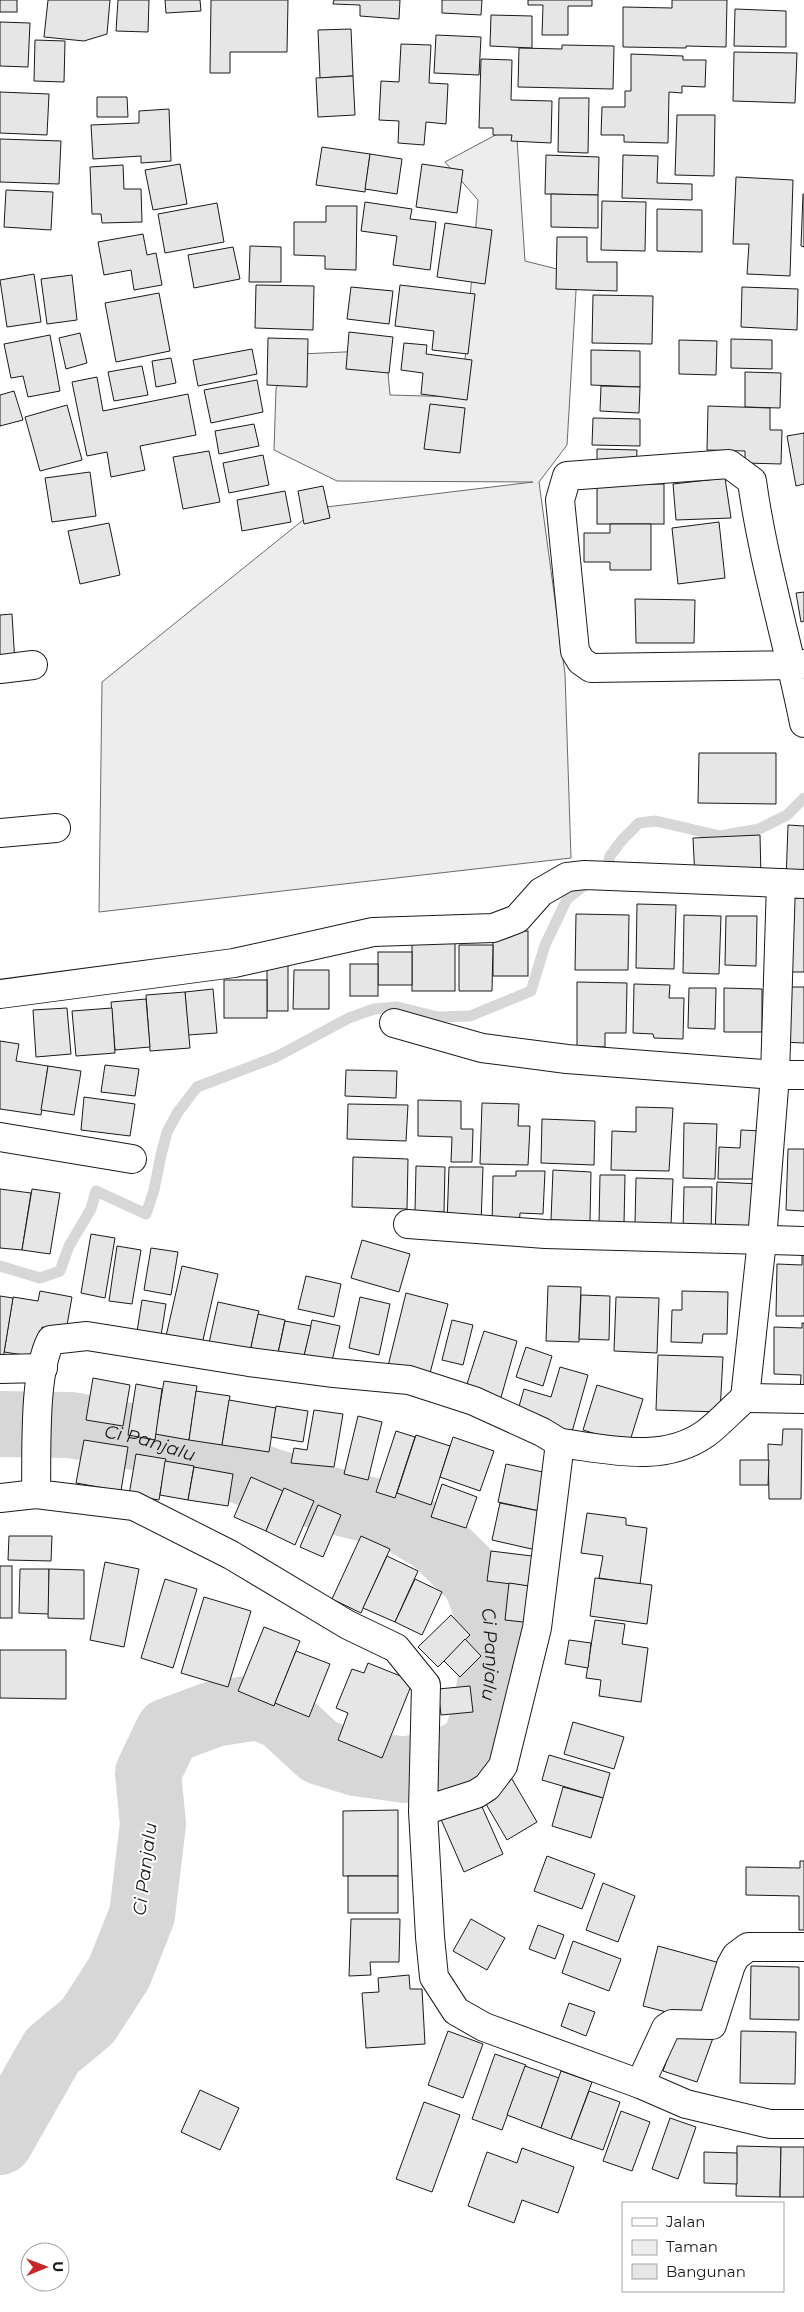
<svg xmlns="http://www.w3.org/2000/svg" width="804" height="2312" viewBox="0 0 804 2312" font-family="Montserrat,sans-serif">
	<rect width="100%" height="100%" fill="#fff"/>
	<polygon fill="#ededed" stroke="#6a6a6a" points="516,124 525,261 577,274 567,445 539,482 565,674 571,858 99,912 102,682 318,508 533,482 337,481 274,450 276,388 301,354 386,350 390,395 462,397 478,200 445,162"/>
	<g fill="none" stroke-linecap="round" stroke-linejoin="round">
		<polyline stroke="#d7d7d7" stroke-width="11" points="0,1266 40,1278 60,1271 69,1246 91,1209 96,1191 146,1214 154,1190 161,1155 167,1132 178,1112 197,1087 276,1057 349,1018 374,1009 397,1007 438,1017 470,1016 531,991 545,945 567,899 607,868 610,856 622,840 639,823 656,821 720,836 759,829 787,815 804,798"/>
		<path stroke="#d7d7d7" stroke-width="66" id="s1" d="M0,1424L71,1425L140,1438L326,1499L394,1516L433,1539L475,1580L489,1616L492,1667L486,1712L473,1747L453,1757L406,1770L356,1763L320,1752L282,1717L259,1707L214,1714L168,1731L148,1773L153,1824L142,1915L119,1973L88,2021L52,2051L0,2142"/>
	</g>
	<g fill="#e6e6e6" stroke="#1a1a1a">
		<rect x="0" y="0" width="17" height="12"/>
		<polygon points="48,0 110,0 107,34 84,41 44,37"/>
		<polygon points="118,0 149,0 148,32 116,31"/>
		<polygon points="165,0 200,0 201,11 166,13"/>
		<polygon points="211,0 288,0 287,52 230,52 230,73 210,73"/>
		<polygon points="334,0 400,0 399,19 360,16 360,5 333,4"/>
		<polygon points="442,0 482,0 481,15 442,13"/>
		<polygon points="528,0 592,0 592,6 568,6 568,35 542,35 543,5 528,5"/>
		<polygon points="672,0 727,0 726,47 686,46 686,48 623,47 623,7 672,8"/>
		<polygon points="735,9 786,11 786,47 734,46"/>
		<polygon points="491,15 532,16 532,48 490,46"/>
		<polygon points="0,22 30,23 28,67 0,66"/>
		<polygon points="351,29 353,76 320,78 318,30"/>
		<polygon points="436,35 481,37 479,75 434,73"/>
		<polygon points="35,40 65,41 64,82 34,81"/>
		<polygon points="401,44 431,45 429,83 448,84 446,124 426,122 424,145 398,143 399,121 379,120 381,81 399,82"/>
		<polygon points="562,45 614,46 613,89 518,87 519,48 562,49"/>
		<polygon points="734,52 797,53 795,103 733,101"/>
		<polygon points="631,54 683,56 683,60 706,60 705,87 682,86 682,93 669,92 668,143 624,142 624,135 601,135 602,107 625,107 625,91 631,91"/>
		<polygon points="481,59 512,60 511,100 552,101 551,143 511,141 512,135 493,135 493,128 479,128"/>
		<polygon points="353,76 355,115 318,117 316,78"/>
		<polygon points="0,92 49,94 47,135 0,133"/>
		<polygon points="97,97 127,97 128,117 97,117"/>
		<polygon points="559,98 589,98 588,153 558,152"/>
		<polygon points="169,109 171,161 141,163 141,156 93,159 91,125 139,123 139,111"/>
		<polygon points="677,115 715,115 714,176 675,175"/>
		<polygon points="0,139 61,141 59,184 0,182"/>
		<polygon points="322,147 370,154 365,192 316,185"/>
		<polygon points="370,154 402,159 397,194 365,189"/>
		<polygon points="546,155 599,157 598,195 545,194"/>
		<polygon points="623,155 658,156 657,183 692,184 692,200 622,198"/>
		<polygon points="180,164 187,204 153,210 145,170"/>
		<polygon points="422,164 463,170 457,213 416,207"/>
		<polygon points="123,165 124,189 141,189 142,222 102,223 101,214 92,214 90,167"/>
		<polygon points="736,177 793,180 790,276 747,274 749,244 733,244"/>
		<polygon points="6,190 53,192 51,230 4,227"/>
		<polygon points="551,194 598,195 598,228 551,227"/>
		<polygon points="803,194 804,194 804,247 801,246"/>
		<polygon points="602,201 646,202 645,251 601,250"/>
		<polygon points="365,202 412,209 410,219 436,222 430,270 393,265 397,236 361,231"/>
		<polygon points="217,203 224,242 165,253 158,214"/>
		<polygon points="326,206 357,206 356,270 325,269 325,256 294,255 294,222 326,222"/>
		<polygon points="657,209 702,210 702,252 657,251"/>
		<polygon points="445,223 492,230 485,284 437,277"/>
		<polygon points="143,234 147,255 156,253 162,285 134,290 131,270 104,275 98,242"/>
		<polygon points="557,237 587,237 587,262 617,262 617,291 556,289"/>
		<polygon points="250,246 281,247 281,282 249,282"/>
		<polygon points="233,247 240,279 194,288 188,255"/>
		<polygon points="34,274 41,322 7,327 0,280"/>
		<polygon points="72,275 77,320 47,324 41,279"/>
		<polygon points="256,285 314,286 313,330 255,328"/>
		<polygon points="400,285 475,294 468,354 432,350 434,331 395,326"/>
		<polygon points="351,287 393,291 389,324 347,319"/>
		<polygon points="742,287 798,289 797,330 741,327"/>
		<polygon points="159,293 170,351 116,362 105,303"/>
		<polygon points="593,295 653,296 652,344 592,343"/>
		<polygon points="349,332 393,337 389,373 346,369"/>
		<polygon points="80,333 87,363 66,369 59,338"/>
		<polygon points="50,335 60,391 28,397 23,376 11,378 4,344"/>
		<polygon points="268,338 308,339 307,387 267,385"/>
		<polygon points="731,339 772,340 772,369 731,368"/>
		<polygon points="679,340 717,341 716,375 679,374"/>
		<polygon points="404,343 427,345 426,354 472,360 467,400 421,394 423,373 401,370"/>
		<polygon points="252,349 257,374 198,386 193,360"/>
		<polygon points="591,350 640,351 640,387 591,385"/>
		<polygon points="171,358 176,383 156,387 152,361"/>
		<polygon points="142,366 148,395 114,401 108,372"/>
		<polygon points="745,372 781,373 780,408 745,407"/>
		<polygon points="97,377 103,411 188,394 196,435 140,446 145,470 111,477 107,452 87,456 72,382"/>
		<polygon points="257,380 263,412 211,423 204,390"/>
		<polygon points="601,386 640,387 639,413 600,411"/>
		<polygon points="14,391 23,420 0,426 0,395"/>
		<polygon points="430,404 465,408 460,453 424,449"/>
		<polygon points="67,405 82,460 40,471 25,417"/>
		<polygon points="708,406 770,408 770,430 782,430 781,464 745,463 745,451 707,450"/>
		<polygon points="593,418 640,419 640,446 592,445"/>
		<polygon points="254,424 259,446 219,454 215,431"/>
		<polygon points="804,433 804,484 796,486 787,436"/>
		<polygon points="597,449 637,450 636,471 597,470"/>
		<polygon points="209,451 220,502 183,509 173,457"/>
		<polygon points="263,455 269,485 229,493 223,463"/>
		<polygon points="90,472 96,516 52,522 45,478"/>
		<polygon points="725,478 731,518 676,520 673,484"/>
		<rect x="597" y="484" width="67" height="40"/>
		<polygon points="323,486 330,518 304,524 298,491"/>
		<polygon points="285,491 291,522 242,531 237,500"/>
		<polygon points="719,522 725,578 678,584 672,528"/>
		<polygon points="109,523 120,575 80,584 68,531"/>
		<polygon points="610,524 651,524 651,570 610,570 610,562 584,562 584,533 610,533"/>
		<polygon points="804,592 804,621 801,622 796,593"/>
		<polygon points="635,599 695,600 694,643 636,643"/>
		<polygon points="12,614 15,664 0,665 0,615"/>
		<polygon points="699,753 776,753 776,804 698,803"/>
		<polygon points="788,825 804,826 804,881 786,881"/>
		<polygon points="760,835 761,878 695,879 693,838"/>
		<polygon points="789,898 804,898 804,972 788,972"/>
		<polygon points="637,904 676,905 674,969 636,968"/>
		<polygon points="576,914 629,915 628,970 575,970"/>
		<polygon points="684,915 721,916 719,974 683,973"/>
		<polygon points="726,916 757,916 756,966 725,965"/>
		<rect x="493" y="931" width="35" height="45"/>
		<rect x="412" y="940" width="43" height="51"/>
		<polygon points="459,945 493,945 492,991 459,991"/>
		<rect x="378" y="952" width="34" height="33"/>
		<rect x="350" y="964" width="28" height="32"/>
		<rect x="267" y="965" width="21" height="46"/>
		<polygon points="294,970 329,970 329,1009 293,1009"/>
		<rect x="224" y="980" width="43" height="38"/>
		<polygon points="577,982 627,983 626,1033 605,1033 605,1047 577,1046"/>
		<polygon points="634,984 670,985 669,998 684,998 683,1039 654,1038 653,1034 633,1033"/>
		<polygon points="782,987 804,987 804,1043 782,1042"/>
		<polygon points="689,988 716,988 715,1029 688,1028"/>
		<polygon points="724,988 762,989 762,1032 724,1032"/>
		<polygon points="213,989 217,1033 188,1035 185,992"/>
		<polygon points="185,992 190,1048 150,1051 146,995"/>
		<polygon points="146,999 150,1047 115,1050 111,1002"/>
		<polygon points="67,1008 71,1054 36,1057 33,1010"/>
		<polygon points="112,1008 115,1053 76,1056 72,1011"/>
		<polygon points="0,1041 19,1044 16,1061 48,1066 41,1115 0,1109"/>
		<polygon points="105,1065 139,1069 135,1096 101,1092"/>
		<polygon points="48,1066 81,1071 74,1115 41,1110"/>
		<polygon points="346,1070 397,1071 396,1098 345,1096"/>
		<polygon points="84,1097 135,1104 130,1136 81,1130"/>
		<polygon points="418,1100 461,1101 461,1129 473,1129 472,1162 451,1162 452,1137 418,1136"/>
		<polygon points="482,1103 519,1104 518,1126 530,1126 528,1165 480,1164"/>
		<polygon points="348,1104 408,1105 406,1141 347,1139"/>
		<polygon points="636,1107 673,1108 669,1171 611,1170 612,1131 636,1132"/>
		<polygon points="542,1119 595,1121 594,1165 541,1163"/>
		<polygon points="684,1123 717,1124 715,1179 683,1178"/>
		<polygon points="741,1130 763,1131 761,1179 718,1179 719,1147 740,1148"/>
		<polygon points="788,1149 804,1149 804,1211 786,1210"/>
		<polygon points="353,1157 408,1159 407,1209 352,1207"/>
		<polygon points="416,1166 445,1167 444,1212 415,1211"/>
		<polygon points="449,1167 483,1167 481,1224 447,1223"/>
		<polygon points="553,1170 591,1172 590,1221 551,1220"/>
		<polygon points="516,1171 545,1171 543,1214 520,1213 519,1227 492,1226 493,1176 516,1176"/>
		<polygon points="600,1175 625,1175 624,1224 599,1223"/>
		<polygon points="636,1178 673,1179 671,1225 635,1224"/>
		<polygon points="717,1182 760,1184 758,1236 715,1235"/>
		<polygon points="684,1187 712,1187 711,1234 683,1232"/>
		<polygon points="0,1189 31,1193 22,1250 0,1248"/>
		<polygon points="32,1189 60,1193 50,1254 22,1250"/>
		<polygon points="91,1234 115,1238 105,1298 81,1293"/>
		<polygon points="362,1240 410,1254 399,1292 351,1278"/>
		<polygon points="117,1246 141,1250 132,1304 109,1301"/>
		<polygon points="802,1247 804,1247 804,1316 776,1316 777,1264 802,1265"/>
		<polygon points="151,1248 178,1252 171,1295 144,1290"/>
		<polygon points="182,1266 218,1274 200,1353 164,1345"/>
		<polygon points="306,1276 341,1284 334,1317 298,1309"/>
		<polygon points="548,1286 581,1287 579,1342 546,1341"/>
		<polygon points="40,1291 72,1297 66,1331 42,1327 37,1357 4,1352 13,1297 38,1301"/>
		<polygon points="682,1291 728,1292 727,1334 703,1334 702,1343 671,1342 672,1310 682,1310"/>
		<polygon points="406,1293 448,1304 429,1377 388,1366"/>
		<polygon points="581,1295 610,1296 609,1340 579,1339"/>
		<polygon points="0,1296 13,1298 3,1359 0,1359"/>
		<polygon points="360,1297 390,1304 379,1355 349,1348"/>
		<polygon points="616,1297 659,1298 657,1353 614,1351"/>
		<polygon points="142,1300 166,1304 160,1342 136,1338"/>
		<polygon points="218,1302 259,1311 250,1352 209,1343"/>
		<polygon points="258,1314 285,1320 277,1358 250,1352"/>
		<polygon points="312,1320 340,1326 330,1370 302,1364"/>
		<polygon points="452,1320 473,1325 463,1365 442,1360"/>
		<polygon points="285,1321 311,1326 302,1364 277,1358"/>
		<polygon points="802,1323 804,1323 804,1391 800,1391 801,1375 774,1374 774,1327 802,1328"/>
		<polygon points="484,1331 517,1341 500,1401 465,1390"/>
		<polygon points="526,1347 552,1356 543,1386 516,1377"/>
		<polygon points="658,1355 723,1357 720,1412 656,1410"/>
		<polygon points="560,1367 588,1375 572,1432 516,1417 524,1389 551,1397"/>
		<polygon points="93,1378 130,1385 123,1426 86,1420"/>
		<polygon points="164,1381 197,1386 189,1440 155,1434"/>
		<polygon points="136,1384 162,1389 155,1440 128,1435"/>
		<polygon points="597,1385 643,1399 629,1444 583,1430"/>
		<polygon points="196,1391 230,1396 222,1445 189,1440"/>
		<polygon points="229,1400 276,1408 269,1452 222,1445"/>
		<polygon points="276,1406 308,1411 303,1442 271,1437"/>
		<polygon points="314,1410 343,1414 334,1467 291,1463 294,1448 307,1450"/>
		<polygon points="358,1416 382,1422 368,1480 344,1474"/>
		<polygon points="783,1429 802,1429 801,1499 769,1499 768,1444 782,1445"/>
		<polygon points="396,1431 415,1437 395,1498 376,1492"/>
		<polygon points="416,1435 450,1446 431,1505 397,1493"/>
		<polygon points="453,1437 494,1451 480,1491 440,1477"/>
		<polygon points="84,1440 128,1447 121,1491 76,1483"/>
		<polygon points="136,1454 166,1459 159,1500 129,1495"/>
		<polygon points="740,1460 769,1460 768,1485 740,1485"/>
		<polygon points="165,1461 194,1466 188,1500 160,1495"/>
		<polygon points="506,1464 552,1474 544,1512 498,1502"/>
		<polygon points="194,1467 233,1474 228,1506 188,1500"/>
		<polygon points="251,1477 283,1491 266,1531 234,1517"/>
		<polygon points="442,1484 477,1497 466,1528 431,1517"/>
		<polygon points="284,1488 314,1501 295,1545 266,1531"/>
		<polygon points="500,1503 544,1512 536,1550 492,1540"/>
		<polygon points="318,1505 341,1515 323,1557 300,1547"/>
		<polygon points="587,1513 626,1518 626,1525 647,1528 640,1584 599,1578 603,1556 581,1553"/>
		<polygon points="9,1536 52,1536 51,1561 8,1560"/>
		<polygon points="361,1536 390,1549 361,1613 332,1599"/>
		<polygon points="491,1551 540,1557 536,1587 487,1581"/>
		<polygon points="387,1556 418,1571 395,1622 363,1608"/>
		<polygon points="105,1562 139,1569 124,1647 90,1640"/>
		<rect x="0" y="1566" width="12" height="52"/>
		<polygon points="20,1569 49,1569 49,1614 19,1613"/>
		<polygon points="49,1569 84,1570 84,1619 48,1618"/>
		<polygon points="595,1578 652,1585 647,1624 590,1616"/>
		<polygon points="165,1579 197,1589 173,1668 141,1658"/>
		<polygon points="415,1579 442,1592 422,1635 395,1622"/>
		<polygon points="509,1583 536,1587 532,1623 505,1620"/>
		<polygon points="204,1597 251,1611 228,1687 181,1673"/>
		<polygon points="451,1615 470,1635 438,1667 418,1647"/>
		<polygon points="595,1620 625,1624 622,1644 648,1648 641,1702 599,1696 601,1680 586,1678"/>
		<polygon points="264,1627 300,1641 274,1706 238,1691"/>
		<polygon points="465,1639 481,1656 460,1677 444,1661"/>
		<polygon points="569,1640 591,1643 588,1668 565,1664"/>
		<polygon points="0,1650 66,1650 66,1699 0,1698"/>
		<polygon points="296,1651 330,1664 309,1717 275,1703"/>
		<polygon points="368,1663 413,1681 382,1758 338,1740 348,1713 336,1708 352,1669 364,1673"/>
		<polygon points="470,1686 473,1712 441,1715 438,1689"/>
		<polygon points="573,1722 624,1737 614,1769 564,1754"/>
		<polygon points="549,1755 610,1773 603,1798 542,1780"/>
		<polygon points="509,1774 537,1822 507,1840 479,1792"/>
		<polygon points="563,1787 603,1798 591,1838 552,1826"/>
		<polygon points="479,1800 503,1854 464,1872 440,1817"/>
		<polygon points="398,1810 398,1876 343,1876 343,1811"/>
		<polygon points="547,1856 595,1874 582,1909 534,1891"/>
		<polygon points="800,1861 804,1861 804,1930 799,1930 799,1896 746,1895 746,1867 800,1868"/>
		<rect x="348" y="1876" width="50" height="37"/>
		<polygon points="603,1883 635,1896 618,1942 586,1930"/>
		<polygon points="351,1919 400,1919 399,1962 370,1962 371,1975 349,1976"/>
		<polygon points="471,1919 505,1938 487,1970 453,1951"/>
		<polygon points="538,1925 564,1935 555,1959 529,1949"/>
		<polygon points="573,1941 621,1959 609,1991 562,1973"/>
		<polygon points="658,1946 720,1963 706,2022 643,2006"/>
		<polygon points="751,1966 799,1967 799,2020 750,2019"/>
		<polygon points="409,1975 410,1989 422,1989 425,2044 366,2048 362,1993 379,1992 378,1978"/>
		<polygon points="569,2003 595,2012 586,2036 561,2026"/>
		<polygon points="679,2026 713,2038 697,2082 663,2071"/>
		<polygon points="448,2031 483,2044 463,2098 428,2085"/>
		<polygon points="741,2031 796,2032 795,2084 740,2083"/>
		<polygon points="495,2054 526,2065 502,2130 472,2119"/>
		<polygon points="525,2066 559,2078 541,2128 507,2115"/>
		<polygon points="561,2071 592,2082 571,2139 541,2128"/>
		<polygon points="200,2090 239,2108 220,2150 181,2132"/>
		<polygon points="589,2091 620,2102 603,2150 571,2139"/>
		<polygon points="424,2102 460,2115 432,2192 396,2179"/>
		<polygon points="621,2111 650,2122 632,2171 603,2161"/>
		<polygon points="670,2118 696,2127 678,2179 652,2169"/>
		<polygon points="737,2146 781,2147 780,2197 736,2196"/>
		<polygon points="781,2147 804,2147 804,2197 780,2197"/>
		<polygon points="522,2148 574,2167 558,2213 522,2200 514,2223 468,2206 487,2152 517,2163"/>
		<polygon points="704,2152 737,2153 737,2184 704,2183"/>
	</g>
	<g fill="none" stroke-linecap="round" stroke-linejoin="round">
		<g stroke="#1a1a1a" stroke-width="30">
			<g id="minor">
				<path d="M804,664L793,665L591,668L581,661L575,651L560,500L567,476L729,464L752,481C763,562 788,642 804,723"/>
				<polyline points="0,669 33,665"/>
				<polyline points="0,833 56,828"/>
				<polyline points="781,883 775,1075 762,1240 745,1398 804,1399"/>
				<polyline points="0,994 234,963 373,932 493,928 517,919 541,892 567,877 585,875 804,884"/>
				<polyline points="394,1023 482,1048 567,1059 775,1075 804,1075"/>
				<polyline points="0,1137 132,1159"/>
				<polyline points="408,1224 545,1234 804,1241"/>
				<polyline points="0,1369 43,1368"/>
				<path d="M560,1443C608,1449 662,1464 705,1434C719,1424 732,1409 745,1398"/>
				<polyline points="0,1498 36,1494"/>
				<path d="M423,1811L476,1794L487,1787L503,1766L537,1628L560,1443L542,1432L474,1401L409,1380L334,1373L249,1362L87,1336L51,1340C33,1374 37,1454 36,1494L134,1506L231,1555L348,1625L396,1648L426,1685L423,1811L430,1937L434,1977L456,2011L484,2027L640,2084L686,2104L770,2124H804"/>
				<polyline points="640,2084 666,2028 672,2024 712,2025 731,1965 736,1956 748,1947 804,1947"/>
			</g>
		</g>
		<use href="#minor" stroke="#fff" stroke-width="28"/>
	</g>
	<g text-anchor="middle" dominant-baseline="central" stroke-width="4" stroke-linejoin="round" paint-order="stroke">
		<g font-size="18" font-style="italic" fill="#1a1a1a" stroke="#fff">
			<text stroke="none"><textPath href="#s1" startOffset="152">Ci Panjalu</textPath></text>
			<text stroke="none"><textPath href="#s1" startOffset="588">Ci Panjalu</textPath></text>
			<text transform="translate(145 1869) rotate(-83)">Ci Panjalu</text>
		</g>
	</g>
	<rect x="622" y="2202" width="162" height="90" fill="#ffffff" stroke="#a3a3a3"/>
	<rect x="632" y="2218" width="25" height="8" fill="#ffffff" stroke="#a3a3a3"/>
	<text x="666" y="2227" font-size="15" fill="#1a1a1a">Jalan</text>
	<rect x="632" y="2240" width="25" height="15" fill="#ededed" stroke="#a3a3a3"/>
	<text x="666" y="2252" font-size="15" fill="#1a1a1a">Taman</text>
	<rect x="632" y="2264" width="25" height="15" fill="#e6e6e6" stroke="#a3a3a3"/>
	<text x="666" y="2277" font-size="15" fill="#1a1a1a">Bangunan</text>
	<g transform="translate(45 2267) rotate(89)"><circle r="24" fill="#ffffff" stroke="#a3a3a3"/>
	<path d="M0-4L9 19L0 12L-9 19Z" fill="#c62828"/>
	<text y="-8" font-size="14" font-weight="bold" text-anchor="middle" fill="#1a1a1a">U</text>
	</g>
</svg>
